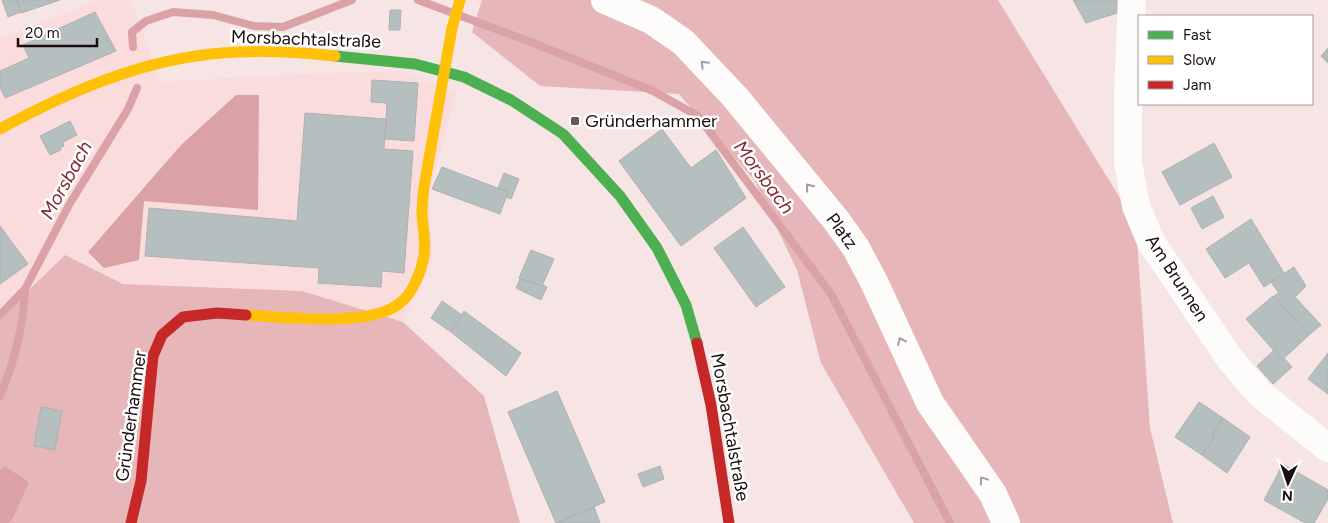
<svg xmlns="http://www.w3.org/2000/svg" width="1328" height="523" viewBox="0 0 1328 523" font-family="Figtree,sans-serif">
	<rect width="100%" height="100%" fill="#f7e5e5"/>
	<polygon fill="#fadcdc" points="100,0 131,0 161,82 301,74 401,71 457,93 429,193 433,261 403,322 302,291 123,284 65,255 0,318 0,38"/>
	<g fill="#e6b6b8">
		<polygon points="482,0 998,0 1136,224 1150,428 1173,523 914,523 821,363 797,270 754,180 679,94 540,86 472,32"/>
		<polygon points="65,255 123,284 302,291 403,322 484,396 520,523 0,523 0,318"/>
	</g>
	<g fill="#daa2a5">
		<polygon points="236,95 259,95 258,210 144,201 139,260 104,268 88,252 181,145"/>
		<polygon points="4,466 29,482 13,518 8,523 0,523 0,470"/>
	</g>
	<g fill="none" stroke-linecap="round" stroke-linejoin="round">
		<g stroke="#daa2a5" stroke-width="8">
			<polyline points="418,0 528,41 653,91 698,116 831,294 950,523"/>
			<polyline points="133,47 132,32 146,21 173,12 213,15 254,26 283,27 352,0"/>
			<polyline points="0,315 25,289 69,205 128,109 137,88"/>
			<path d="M0,396C15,361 23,328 25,289"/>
		</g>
	</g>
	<g fill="#b6bfbf" stroke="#afb0b0">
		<polygon points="2,0 17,0 21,12 8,17"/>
		<polygon points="17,0 60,0 21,13"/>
		<polygon points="1073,0 1117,0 1117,13 1086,23"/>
		<polygon points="390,10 401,10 400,30 389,30"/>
		<polygon points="95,12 116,51 5,98 0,87 0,71 29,58 23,45"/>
		<polygon points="1328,48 1328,63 1321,56"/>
		<polygon points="372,80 418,83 414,141 385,139 387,103 371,102"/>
		<polygon points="305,113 386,119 384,149 413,151 404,273 382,271 381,287 318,283 319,268 145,256 149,208 297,221"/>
		<polygon points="70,121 77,135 63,142 64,146 60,148 61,150 50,155 40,136"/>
		<polygon points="662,129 691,168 716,150 746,198 681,246 619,161"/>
		<polygon points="1214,143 1232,177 1180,205 1162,172"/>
		<polygon points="442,167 508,192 500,214 432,189"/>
		<polygon points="504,173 519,179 511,199 506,197 508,192 498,188"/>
		<polygon points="1213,196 1224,217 1202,229 1191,208"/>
		<polygon points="1251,219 1284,273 1264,287 1249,263 1225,278 1206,249"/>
		<polygon points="0,226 28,264 0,284"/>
		<polygon points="743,227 785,287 756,307 714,248"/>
		<polygon points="531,250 554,259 542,286 519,278"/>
		<polygon points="1294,267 1306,286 1295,297 1321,325 1309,335 1274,296 1279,293 1271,282"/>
		<polygon points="520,279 542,286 542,285 547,287 541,300 516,288"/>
		<polygon points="1273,296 1309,335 1282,360 1246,319"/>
		<polygon points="442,301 462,315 451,332 431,318"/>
		<polygon points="464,311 521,353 506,376 451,332"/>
		<polygon points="1274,350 1282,360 1284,358 1292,367 1273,384 1257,366"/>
		<polygon points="1328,353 1328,394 1308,379"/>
		<polygon points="557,391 605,502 556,523 508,412"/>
		<polygon points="1199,402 1223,418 1212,435 1215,437 1202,455 1175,437"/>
		<polygon points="41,407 62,411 55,450 34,446"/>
		<polygon points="1223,418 1250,437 1227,473 1202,455 1215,437 1212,435"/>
		<polygon points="1283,464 1328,490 1328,499 1314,523 1305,523 1264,500"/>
		<polygon points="660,466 664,479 643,487 638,474"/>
		<polygon points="594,507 600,523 557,523"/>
	</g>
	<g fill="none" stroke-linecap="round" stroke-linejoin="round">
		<g stroke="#fefbfb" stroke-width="28">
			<polyline points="605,0 651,20 683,42 735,97 836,220 856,248 874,282 930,403 993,494 1006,523"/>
			<polyline points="1132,0 1128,94 1128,162 1136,206 1151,242 1230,359 1259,393 1328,448"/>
		</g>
		<polyline stroke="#4caf50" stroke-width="11" points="335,56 415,64 464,77 511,100 563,134 620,196 657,248 686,305 697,343"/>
		<g stroke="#ffc107" stroke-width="11">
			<path d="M0,129C68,92 143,59 222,53C259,50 298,52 335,56"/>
			<path d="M246,315C283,317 371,328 400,303C413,293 421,272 424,256C426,243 423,227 422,214C422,205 423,196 424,187L452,28L460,0"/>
		</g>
		<g stroke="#c62828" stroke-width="11">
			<polyline points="697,343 711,405 729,523"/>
			<polyline points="131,523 141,481 153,356 162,335 183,317 217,313 246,315"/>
		</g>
	</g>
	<defs><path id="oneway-chevron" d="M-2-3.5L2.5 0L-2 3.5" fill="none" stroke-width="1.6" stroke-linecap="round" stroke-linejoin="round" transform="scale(1.25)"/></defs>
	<g stroke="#a39c9c">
		<use href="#oneway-chevron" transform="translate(704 64) rotate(-134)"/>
		<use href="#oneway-chevron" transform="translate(809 187) rotate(-129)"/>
		<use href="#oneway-chevron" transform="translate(901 341) rotate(-115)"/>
		<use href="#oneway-chevron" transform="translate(983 480) rotate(-124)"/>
	</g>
	<rect fill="#685959" stroke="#fff" stroke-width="2" x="570" y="116" width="10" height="10" rx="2.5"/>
	<g text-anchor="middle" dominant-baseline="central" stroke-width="5" stroke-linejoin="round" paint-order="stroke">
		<g font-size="18" fill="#1b0d0e" stroke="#fff">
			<text transform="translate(306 39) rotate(2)">Morsbachtalstraße</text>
			<text transform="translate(842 231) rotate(54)">Platz</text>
			<text transform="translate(1177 278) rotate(57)">Am Brunnen</text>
			<text transform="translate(131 416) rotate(-82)">Gründerhammer</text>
			<text transform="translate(730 427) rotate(80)">Morsbachtalstraße</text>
		</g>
		<g font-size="18" fill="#1b0d0e" stroke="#fff" text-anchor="start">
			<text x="585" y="121">Gründerhammer</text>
		</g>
		<g font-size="19" font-style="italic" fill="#802a34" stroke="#fff">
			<text transform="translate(764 177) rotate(53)">Morsbach</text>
			<text transform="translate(66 180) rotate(-61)">Morsbach</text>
		</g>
	</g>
	<rect x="1138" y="15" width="175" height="90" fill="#ffffff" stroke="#a49e9f"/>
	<rect x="1148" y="31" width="25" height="8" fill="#4caf50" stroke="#a49e9f"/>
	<text x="1183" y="40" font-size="15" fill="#1b0d0e">Fast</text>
	<rect x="1148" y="56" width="25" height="8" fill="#ffc107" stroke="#a49e9f"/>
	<text x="1183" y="65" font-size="15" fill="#1b0d0e">Slow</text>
	<rect x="1148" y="81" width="25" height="8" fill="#c62828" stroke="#a49e9f"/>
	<text x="1183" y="90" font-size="15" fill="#1b0d0e">Jam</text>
	<g transform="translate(1288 483) rotate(183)" stroke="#ffffff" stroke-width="4" paint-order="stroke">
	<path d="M0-4L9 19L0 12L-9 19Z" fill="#1b0d0e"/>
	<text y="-8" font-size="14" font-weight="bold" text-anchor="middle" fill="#1b0d0e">N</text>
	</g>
	<path d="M18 38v8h79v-8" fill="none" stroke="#1b0d0e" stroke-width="2.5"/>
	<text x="25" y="38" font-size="15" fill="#1b0d0e" stroke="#ffffff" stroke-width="4" paint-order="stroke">20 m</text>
</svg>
